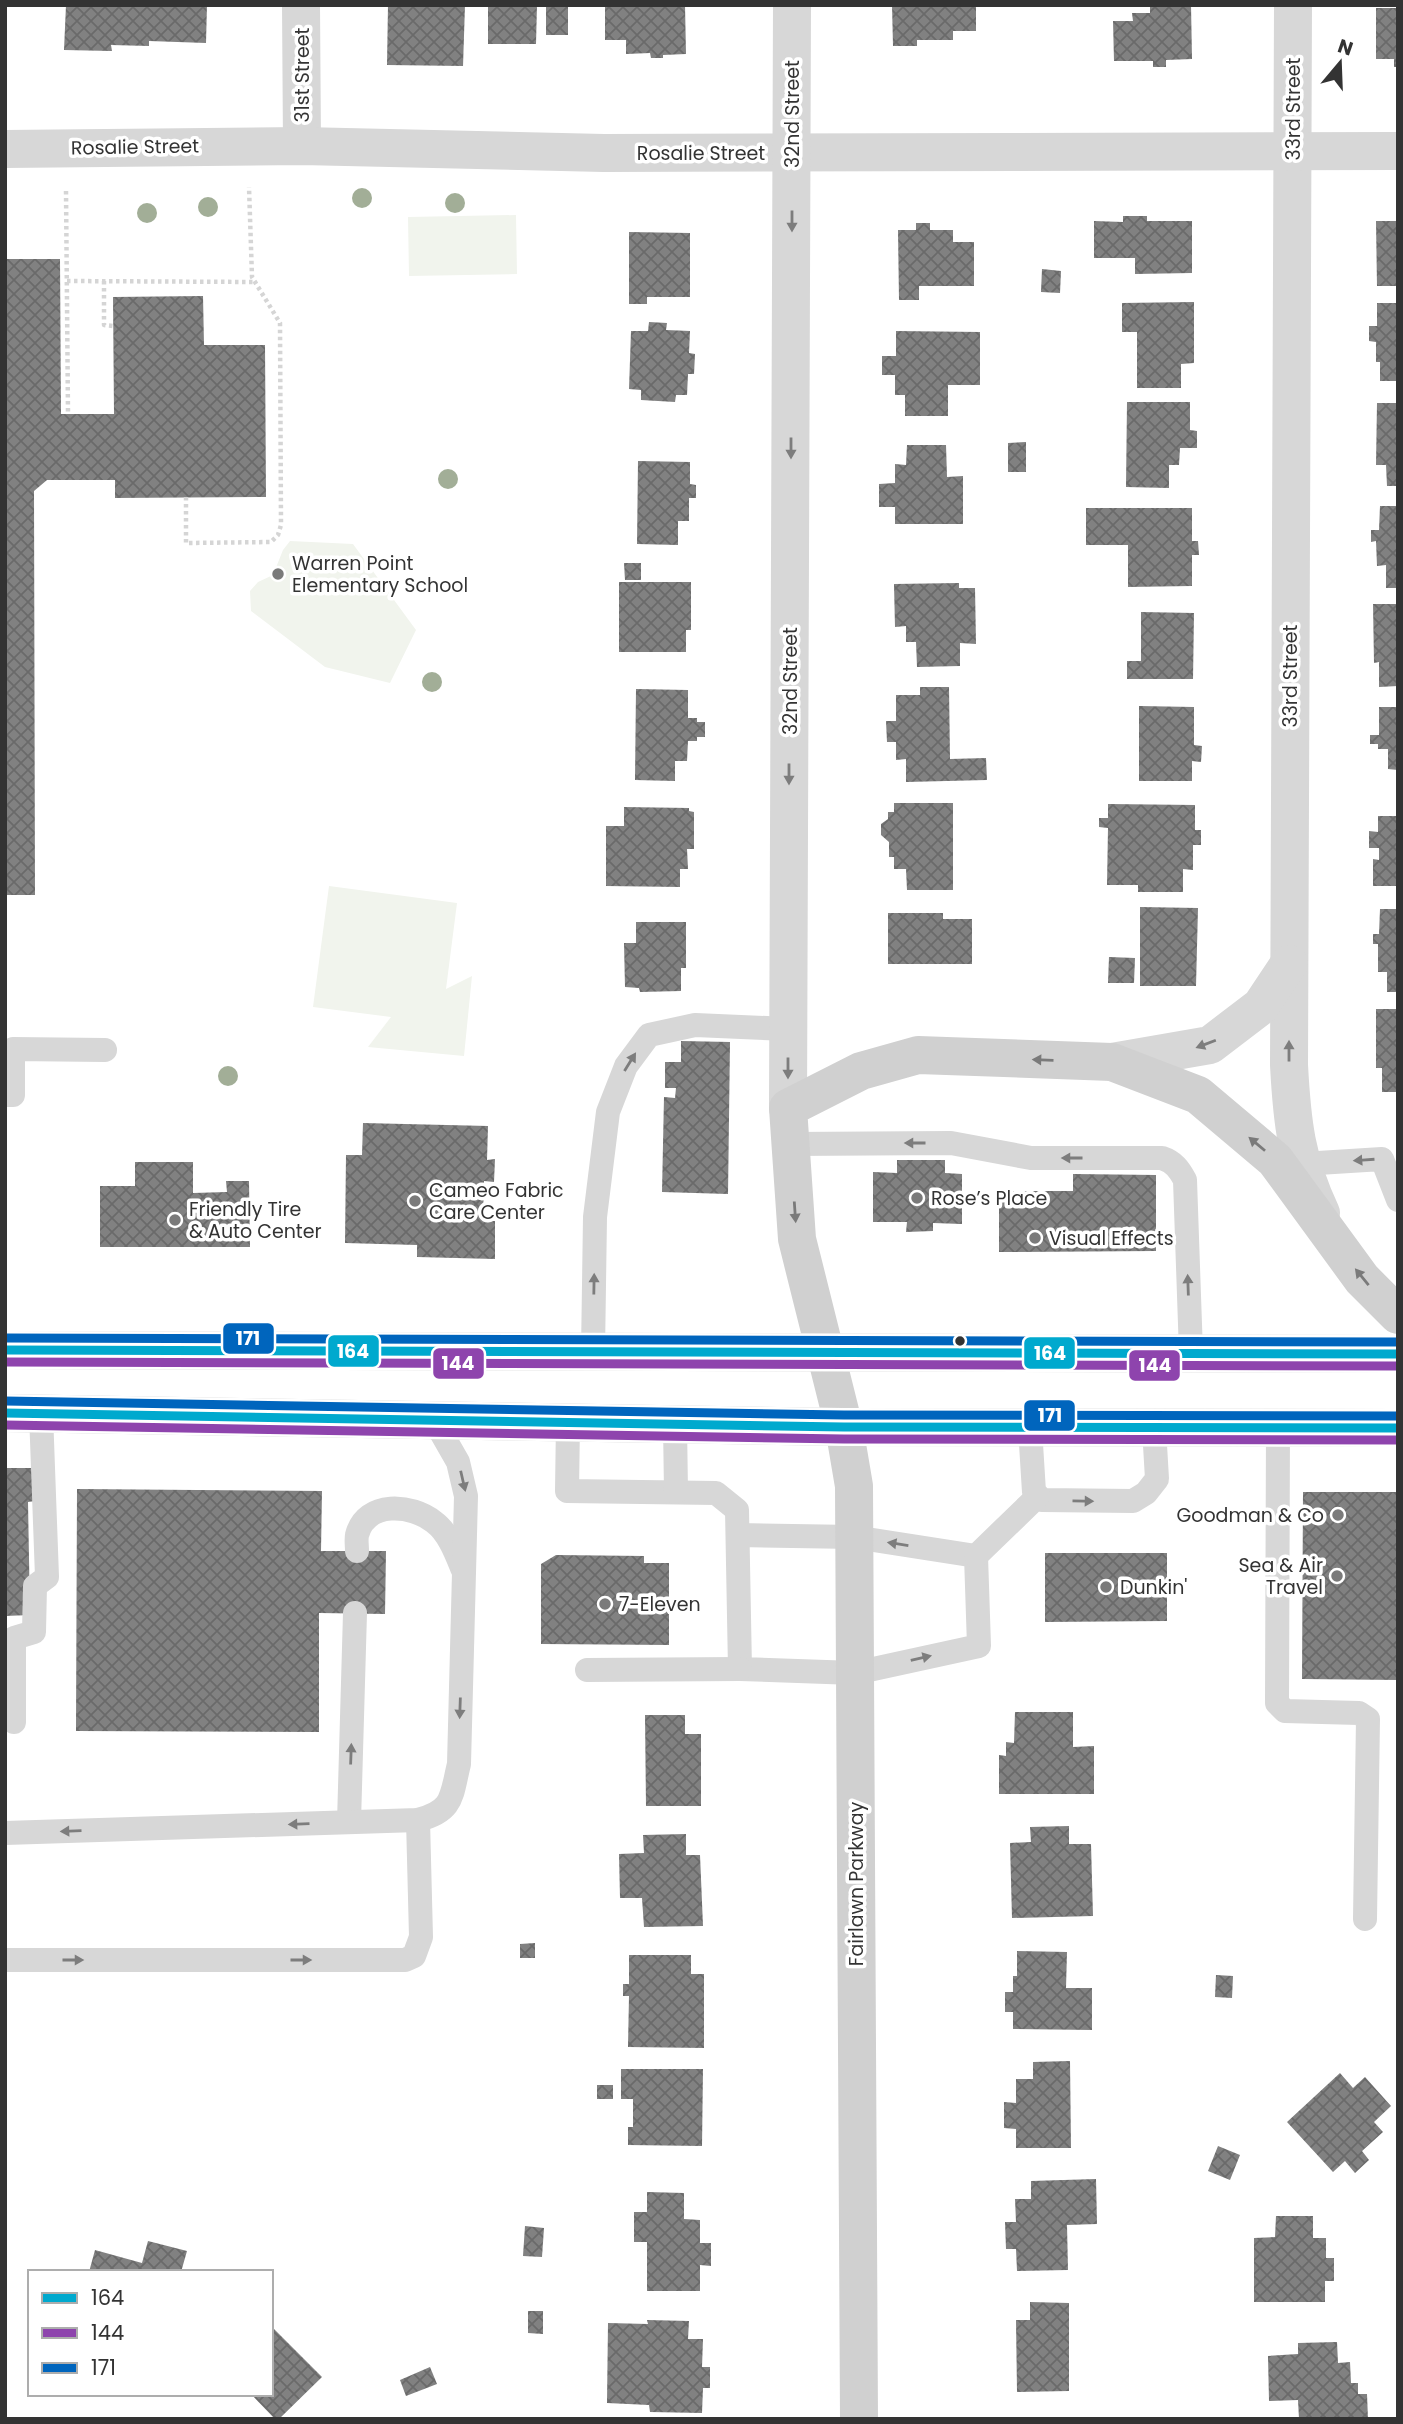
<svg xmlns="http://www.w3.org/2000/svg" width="1403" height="2424" viewBox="0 0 1403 2424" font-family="Poppins,sans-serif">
	<defs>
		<pattern id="building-cross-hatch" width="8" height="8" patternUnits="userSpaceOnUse" patternTransform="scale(1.75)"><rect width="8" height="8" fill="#818181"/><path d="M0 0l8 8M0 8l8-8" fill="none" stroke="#6a6a6a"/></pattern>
	</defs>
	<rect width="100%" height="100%" fill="#fff"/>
	<g fill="#f1f4ed">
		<polygon points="516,215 517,274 409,276 408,217"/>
		<polygon points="290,541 353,544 416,630 390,683 325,667 251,611 250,591 258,582 273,575 283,550"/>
		<polygon points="329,886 457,903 446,989 472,976 464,1056 368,1047 391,1017 313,1007"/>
	</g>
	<g fill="url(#building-cross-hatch)">
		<polygon points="66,5 148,7 207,5 206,43 149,41 149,46 111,45 112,51 64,50"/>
		<polygon points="388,5 465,5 463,66 387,65"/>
		<polygon points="488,5 537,5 536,44 488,44"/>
		<polygon points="605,5 685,5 686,54 663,55 663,58 651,58 650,53 626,54 626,40 605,40"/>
		<polygon points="892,5 976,5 976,31 953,31 953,40 917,40 917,46 893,46"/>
		<polygon points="1150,5 1191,5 1192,59 1166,60 1166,67 1153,67 1153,61 1114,61 1113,21 1133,21 1132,13 1150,13"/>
		<polygon points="568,6 568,35 546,35 546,7"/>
		<polygon points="1376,8 1398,8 1398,67 1394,67 1394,59 1376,59"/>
		<polygon points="1123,216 1147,216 1147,221 1192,221 1192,273 1135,274 1135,258 1094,258 1094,221 1123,222"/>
		<polygon points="1376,221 1398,221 1398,286 1377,286"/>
		<polygon points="916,223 930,223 930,230 953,230 953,242 974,242 974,286 919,286 919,300 899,300 898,230 916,230"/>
		<polygon points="629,232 690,233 690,297 647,297 647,304 629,304"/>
		<polygon points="5,259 60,259 61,414 114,414 113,297 203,296 204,345 265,345 266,497 115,498 115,480 47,480 34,491 35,895 5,895"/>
		<polygon points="1042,269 1061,271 1060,293 1041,292"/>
		<polygon points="1194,302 1194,363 1181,364 1181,388 1137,388 1137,332 1122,332 1122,303"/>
		<polygon points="1377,303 1398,303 1398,381 1380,381 1380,362 1376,362 1376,342 1369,341 1369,326 1377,326"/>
		<polygon points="649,322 667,323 666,330 690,331 689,353 695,354 694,374 688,374 687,395 676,395 675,402 641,400 641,390 629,389 631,331 648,331"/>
		<polygon points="896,331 980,332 980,385 948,385 948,416 905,416 905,395 895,395 895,375 882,375 882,356 896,356"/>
		<polygon points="1127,402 1190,402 1190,430 1197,431 1197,448 1180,448 1179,465 1169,465 1169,488 1126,487"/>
		<polygon points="1377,403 1398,403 1398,486 1387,486 1386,465 1376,465"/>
		<polygon points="1026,442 1026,472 1008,472 1008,443"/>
		<polygon points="907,445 946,445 947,477 963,476 963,524 895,524 895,507 879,507 879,484 895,483 895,464 906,465"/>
		<polygon points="638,461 690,462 690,484 696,485 696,498 689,498 689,521 678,521 678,545 637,544"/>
		<polygon points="1380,506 1398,506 1398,588 1386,588 1386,565 1377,566 1376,541 1371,542 1371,530 1379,530"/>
		<polygon points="1086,508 1192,508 1192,541 1198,541 1199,555 1192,555 1192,586 1128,587 1128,545 1086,545"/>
		<polygon points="624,563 641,563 641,580 625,580"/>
		<polygon points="619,582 691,582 691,630 686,630 686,652 619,652"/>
		<polygon points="959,583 959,588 975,588 976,644 960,643 960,666 917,667 916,642 906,642 906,626 895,627 894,584"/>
		<polygon points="1373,604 1398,604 1398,686 1379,687 1379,662 1374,663"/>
		<polygon points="1141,612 1194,613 1193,679 1127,679 1127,661 1141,661"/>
		<polygon points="920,687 949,687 950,759 986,758 987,780 906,782 906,759 896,760 896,742 887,742 886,721 896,721 896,695 920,695"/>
		<polygon points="636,689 688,690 688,718 697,718 697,722 705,722 705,737 697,737 697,741 688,741 687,761 675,761 675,781 635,780"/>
		<polygon points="1139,706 1194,707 1194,745 1202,746 1201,762 1192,761 1192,781 1139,781"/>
		<polygon points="1379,707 1398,707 1398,770 1388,769 1388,749 1378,749 1378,744 1370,744 1370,735 1379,735"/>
		<polygon points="894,803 953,803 953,890 907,890 906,869 894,869 894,857 889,857 889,842 881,835 881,824 888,819 888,812 894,812"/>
		<polygon points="1108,804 1195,805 1195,830 1201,830 1201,845 1193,845 1193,870 1183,869 1183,892 1138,892 1138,885 1107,885 1108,828 1099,827 1099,818 1108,818"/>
		<polygon points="624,807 689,808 689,811 694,812 694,849 687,849 688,869 680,869 680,887 606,886 606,826 624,826"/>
		<polygon points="1378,816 1398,816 1398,886 1373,886 1373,859 1379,860 1379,848 1369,848 1369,831 1378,832"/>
		<polygon points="1140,907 1198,908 1196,986 1140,986"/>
		<polygon points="1380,909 1398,909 1398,992 1387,992 1387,972 1378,972 1378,944 1373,944 1373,934 1379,934"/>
		<polygon points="888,913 943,913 943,919 972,919 972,964 888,964"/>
		<polygon points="636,922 686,922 686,968 681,968 681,991 640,992 639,988 625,987 624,943 636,943"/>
		<polygon points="1109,957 1135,958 1134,983 1108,983"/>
		<polygon points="1376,1009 1398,1009 1398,1092 1382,1092 1382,1068 1376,1068"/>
		<polygon points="681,1041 730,1042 728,1194 662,1192 664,1097 675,1098 676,1088 665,1088 665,1062 681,1062"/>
		<polygon points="363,1123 488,1126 487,1160 495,1159 494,1182 484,1181 483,1221 495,1221 495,1259 417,1257 417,1245 345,1243 346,1155 362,1155"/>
		<polygon points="897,1160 945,1160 945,1173 962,1174 962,1224 933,1223 933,1231 906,1232 907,1222 873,1222 873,1172 897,1173"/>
		<polygon points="135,1162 193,1162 193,1193 227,1192 226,1181 249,1181 250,1247 100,1247 100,1186 135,1186"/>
		<polygon points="1073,1174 1156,1175 1156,1251 999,1252 999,1191 1073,1191"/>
		<polygon points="5,1468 34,1468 35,1501 28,1502 30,1615 5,1616"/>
		<polygon points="77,1489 322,1491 321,1551 386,1551 385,1614 319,1613 319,1732 76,1731"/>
		<polygon points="1303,1492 1398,1492 1398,1680 1302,1679"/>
		<polygon points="1045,1553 1167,1553 1167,1621 1045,1622"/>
		<polygon points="556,1555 644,1556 644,1563 669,1563 669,1645 541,1644 541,1564"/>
		<polygon points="1015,1712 1073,1712 1073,1747 1094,1746 1094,1794 999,1794 999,1755 1006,1756 1006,1742 1014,1743"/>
		<polygon points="645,1715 685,1715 685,1734 701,1734 701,1806 646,1806"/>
		<polygon points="1069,1826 1069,1844 1091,1844 1093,1916 1012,1918 1010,1843 1031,1842 1030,1827"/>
		<polygon points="686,1834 686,1855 700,1855 703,1926 644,1927 642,1898 620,1898 619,1854 644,1853 643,1835"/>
		<polygon points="535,1943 535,1958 520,1958 520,1944"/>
		<polygon points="1017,1951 1067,1952 1066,1988 1092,1988 1092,2030 1013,2029 1013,2012 1005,2012 1005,1992 1013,1992 1013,1976 1017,1976"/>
		<polygon points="629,1955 691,1955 691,1974 704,1974 704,2048 628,2047 629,1996 623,1996 623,1984 629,1984"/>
		<polygon points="1216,1975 1233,1976 1232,1998 1215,1997"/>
		<polygon points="1070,2061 1071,2148 1016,2148 1016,2129 1004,2128 1004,2102 1016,2103 1016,2079 1033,2079 1033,2062"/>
		<polygon points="621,2069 703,2069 702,2146 628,2145 628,2127 633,2127 633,2099 621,2099"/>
		<polygon points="1340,2073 1353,2088 1365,2077 1391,2106 1374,2122 1383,2132 1362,2151 1369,2160 1355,2173 1345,2161 1333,2172 1287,2122"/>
		<rect x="597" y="2085" width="16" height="14"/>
		<polygon points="1218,2146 1240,2155 1230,2180 1208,2171"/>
		<polygon points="1096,2179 1097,2224 1067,2225 1068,2270 1017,2271 1016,2249 1006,2249 1005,2222 1016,2222 1015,2199 1031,2199 1031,2181"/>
		<polygon points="647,2192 684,2193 684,2219 700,2220 700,2243 711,2243 711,2266 700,2265 700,2291 647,2291 647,2242 634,2242 634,2212 647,2212"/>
		<polygon points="1276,2216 1313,2216 1313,2238 1326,2238 1326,2258 1334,2258 1334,2281 1325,2281 1325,2302 1254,2302 1254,2238 1275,2237"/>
		<polygon points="525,2226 544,2228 542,2257 523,2256"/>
		<polygon points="148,2241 187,2251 181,2272 89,2272 95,2250 142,2263"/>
		<polygon points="1030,2302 1069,2303 1069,2391 1017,2392 1016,2320 1030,2320"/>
		<polygon points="528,2311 543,2311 543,2334 528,2333"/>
		<polygon points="647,2320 689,2321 688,2339 703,2339 702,2367 710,2367 710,2388 703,2388 702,2413 650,2412 649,2405 607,2403 608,2323 648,2324"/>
		<polygon points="271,2326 322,2377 279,2419 275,2419 251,2394 271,2394"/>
		<polygon points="1337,2342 1338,2363 1350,2362 1351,2383 1358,2383 1358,2394 1367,2394 1368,2419 1299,2419 1298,2400 1269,2401 1268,2356 1298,2354 1298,2343"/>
		<polygon points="430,2367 437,2384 406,2396 400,2380"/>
	</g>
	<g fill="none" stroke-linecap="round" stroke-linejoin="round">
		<g stroke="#d5d5d5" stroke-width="4.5" stroke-dasharray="3.5 3.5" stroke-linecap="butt">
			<polyline points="66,191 68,414"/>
			<polyline points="67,281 255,282"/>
			<polyline points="104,281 104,325 113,326"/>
			<polyline points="186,497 186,543 271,542 278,535 281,525 280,323 252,277 249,187"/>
		</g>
		<g stroke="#d7d7d7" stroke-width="24">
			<polyline points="5,1095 13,1095 13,1049 105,1050"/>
			<path d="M790,1144L951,1143L1031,1158H1162C1174,1162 1179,1169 1185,1180L1191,1353"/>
			<polyline points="1302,1164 1382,1159 1398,1200"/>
			<polyline points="593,1352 595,1217 608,1112 626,1066 649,1035 695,1025 788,1029"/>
			<polyline points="568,1422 567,1491 716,1493 737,1510 740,1669 855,1673 979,1646 976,1556 854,1537 738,1535"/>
			<polyline points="675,1424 676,1492"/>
			<polyline points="1278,1427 1277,1703 1285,1711 1359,1713 1368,1719 1365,1919"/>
			<polyline points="1030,1428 1034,1492 1042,1500 1133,1501 1146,1493 1157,1479 1154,1428"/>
			<path d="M357,1551C357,1546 356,1540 357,1535C366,1500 412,1504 434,1522C448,1532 456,1553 462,1568"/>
			<polyline points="976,1556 1038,1496"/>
			<polyline points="587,1670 740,1669"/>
			<polyline points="14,1722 14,1638 34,1632 35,1586 47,1577 41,1413"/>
			<polyline points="349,1822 355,1613"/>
			<path d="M5,1833L418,1820C454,1811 451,1796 459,1764L466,1496L458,1462L434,1420"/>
			<polyline points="5,1960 405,1960 414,1956 421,1937 418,1820"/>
		</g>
		<g stroke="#d7d7d7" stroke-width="38">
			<polyline points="301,5 302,146"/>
			<path d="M1293,5L1289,1065C1292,1122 1296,1160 1321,1213"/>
			<polyline points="5,149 302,146 604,153 1398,151"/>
			<polyline points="1112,1062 1210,1045 1261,1006 1289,964"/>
			<polyline points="788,1108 792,5"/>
		</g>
		<polyline stroke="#d0d0d0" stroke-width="38" points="859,2419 854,1486 844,1427 797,1239 788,1108 861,1071 918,1055 1112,1062 1198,1095 1275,1160 1362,1279 1398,1315"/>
		<g stroke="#cacaca" stroke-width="38">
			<polyline points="5,1350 1398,1354"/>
			<polyline points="5,1413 844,1427 1398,1428"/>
		</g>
		<g stroke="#fff" stroke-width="14">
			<g id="bus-1">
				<polyline points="5,1350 1398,1354"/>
				<polyline points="5,1413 844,1427 1398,1428"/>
			</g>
		</g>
		<g stroke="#fff" stroke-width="14">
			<g id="bus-2">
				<polyline points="5,1362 1398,1366"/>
				<polyline points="5,1425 844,1439 1398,1440"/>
			</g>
		</g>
		<g stroke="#fff" stroke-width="14">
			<g id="bus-3">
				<polyline points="5,1338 1398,1342"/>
				<polyline points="5,1401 844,1415 1398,1416"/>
			</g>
		</g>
		<use href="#bus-1" stroke="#00a9ce" stroke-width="9"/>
		<use href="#bus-2" stroke="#8e44ad" stroke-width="9"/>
		<use href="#bus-3" stroke="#0065bd" stroke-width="9"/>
	</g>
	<g fill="#a2ae97">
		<circle cx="362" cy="198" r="10"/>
		<circle cx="455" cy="203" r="10"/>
		<circle cx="208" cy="207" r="10"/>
		<circle cx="147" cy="213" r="10"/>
		<circle cx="448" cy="479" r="10"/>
		<circle cx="432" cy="682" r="10"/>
		<circle cx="228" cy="1076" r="10"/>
	</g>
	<defs><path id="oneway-solid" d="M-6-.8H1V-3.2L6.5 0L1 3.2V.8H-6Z" transform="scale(1.75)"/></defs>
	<g fill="#7d7d7d">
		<use href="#oneway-solid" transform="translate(792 221) rotate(90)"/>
		<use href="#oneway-solid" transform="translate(791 448) rotate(90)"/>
		<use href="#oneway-solid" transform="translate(789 774) rotate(90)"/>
		<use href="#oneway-solid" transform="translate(1206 1044) rotate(159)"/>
		<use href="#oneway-solid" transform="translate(1289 1051) rotate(-90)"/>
		<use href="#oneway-solid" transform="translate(630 1062) rotate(-58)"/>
		<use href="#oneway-solid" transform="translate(788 1068) rotate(90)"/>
		<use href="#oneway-solid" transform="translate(915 1143) rotate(180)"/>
		<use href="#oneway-solid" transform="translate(1072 1158) rotate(-180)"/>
		<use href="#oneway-solid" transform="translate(1364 1160) rotate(176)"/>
		<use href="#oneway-solid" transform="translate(594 1284) rotate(-89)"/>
		<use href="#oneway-solid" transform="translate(1188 1285) rotate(-92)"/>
		<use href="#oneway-solid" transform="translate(463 1481) rotate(77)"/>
		<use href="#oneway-solid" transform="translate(1083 1501) rotate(1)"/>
		<use href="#oneway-solid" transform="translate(898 1544) rotate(-171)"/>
		<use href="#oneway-solid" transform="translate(921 1658) rotate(-13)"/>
		<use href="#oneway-solid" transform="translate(460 1708) rotate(92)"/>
		<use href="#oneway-solid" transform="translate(351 1754) rotate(-88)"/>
		<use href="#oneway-solid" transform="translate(299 1824) rotate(178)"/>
		<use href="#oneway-solid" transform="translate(71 1831) rotate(178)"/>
		<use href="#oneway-solid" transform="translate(73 1960)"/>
		<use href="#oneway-solid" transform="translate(301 1960)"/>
	</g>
	<g fill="#7a7a7a">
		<use href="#oneway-solid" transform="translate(1043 1060) rotate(-178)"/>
		<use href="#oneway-solid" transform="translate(1257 1144) rotate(-140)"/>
		<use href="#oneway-solid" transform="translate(795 1212) rotate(86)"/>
		<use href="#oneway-solid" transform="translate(1362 1277) rotate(-129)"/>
	</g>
	<g fill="#7a7a7a" stroke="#fff" stroke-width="2.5">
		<circle cx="278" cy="574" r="7"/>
		<circle cx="917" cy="1198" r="7"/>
		<circle cx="415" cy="1201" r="7"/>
		<circle cx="175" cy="1220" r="7"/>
		<circle cx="1035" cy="1238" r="7"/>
		<circle cx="1338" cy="1515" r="7"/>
		<circle cx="1337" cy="1576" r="7"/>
		<circle cx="1106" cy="1587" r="7"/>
		<circle cx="605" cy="1604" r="7"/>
	</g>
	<circle fill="#333" stroke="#fff" stroke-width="2.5" cx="960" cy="1341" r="6"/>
	<g text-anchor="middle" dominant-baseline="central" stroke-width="7" stroke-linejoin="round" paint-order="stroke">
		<g font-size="19" fill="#333" stroke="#fff">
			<text transform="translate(302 75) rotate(-90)">31st Street</text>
			<text transform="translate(1293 109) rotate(-90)">33rd Street</text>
			<text transform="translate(792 114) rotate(-90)">32nd Street</text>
			<text transform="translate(135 147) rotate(-1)">Rosalie Street</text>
			<text x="701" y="153">Rosalie Street</text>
			<text transform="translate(1290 676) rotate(-90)">33rd Street</text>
			<text transform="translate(790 681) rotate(-90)">32nd Street</text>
			<text transform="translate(856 1884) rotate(-90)">Fairlawn Parkway</text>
		</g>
		<g font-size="19" fill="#333" stroke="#fff" text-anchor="start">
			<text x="292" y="563">Warren Point<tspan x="292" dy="22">Elementary School</tspan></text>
			<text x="429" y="1190">Cameo Fabric<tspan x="429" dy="22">Care Center</tspan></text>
			<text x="931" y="1198">Rose’s Place</text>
			<text x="189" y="1209">Friendly Tire<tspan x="189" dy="22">&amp; Auto Center</tspan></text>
			<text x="1049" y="1238">Visual Effects</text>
			<text x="1324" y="1515" text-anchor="end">Goodman &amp; Co</text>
			<text x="1323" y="1565" text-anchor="end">Sea &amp; Air<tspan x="1323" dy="22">Travel</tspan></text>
			<text x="1120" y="1587">Dunkin'</text>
			<text x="619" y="1604">7-Eleven</text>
		</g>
	</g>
	<g stroke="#fff" stroke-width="2.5">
		<rect x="222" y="1322" width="53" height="33" rx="7" fill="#0065bd"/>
		<rect x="327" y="1334" width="53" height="34" rx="7" fill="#00a9ce"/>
		<rect x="1023" y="1336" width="53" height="34" rx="7" fill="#00a9ce"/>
		<rect x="432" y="1347" width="53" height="33" rx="7" fill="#8e44ad"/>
		<rect x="1128" y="1349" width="53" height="33" rx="7" fill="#8e44ad"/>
		<rect x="1023" y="1399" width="53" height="33" rx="7" fill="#0065bd"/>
	</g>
	<g font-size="19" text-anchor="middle" font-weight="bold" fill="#fff">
		<text x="248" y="1345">171</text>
		<text x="353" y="1358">164</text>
		<text x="1050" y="1360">164</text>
		<text x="458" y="1370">144</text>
		<text x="1155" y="1372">144</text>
		<text x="1050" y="1422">171</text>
	</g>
	<rect width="1403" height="2424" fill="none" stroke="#333333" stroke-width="14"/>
	<rect x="28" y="2270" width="245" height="126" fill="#ffffff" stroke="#adadad" stroke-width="2"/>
	<rect x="42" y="2293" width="35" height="10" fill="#00a9ce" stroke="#adadad" stroke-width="2"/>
	<text x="91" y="2305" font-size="21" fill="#333333">164</text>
	<rect x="42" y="2328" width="35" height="10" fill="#8e44ad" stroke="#adadad" stroke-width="2"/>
	<text x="91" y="2340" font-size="21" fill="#333333">144</text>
	<rect x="42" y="2363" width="35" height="10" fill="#0065bd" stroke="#adadad" stroke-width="2"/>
	<text x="91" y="2375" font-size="21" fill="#333333">171</text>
	<g transform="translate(1340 63) rotate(19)" stroke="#ffffff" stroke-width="5" paint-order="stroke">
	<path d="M0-5L12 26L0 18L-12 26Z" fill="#333333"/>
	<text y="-10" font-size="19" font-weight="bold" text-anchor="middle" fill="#333333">N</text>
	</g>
</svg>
